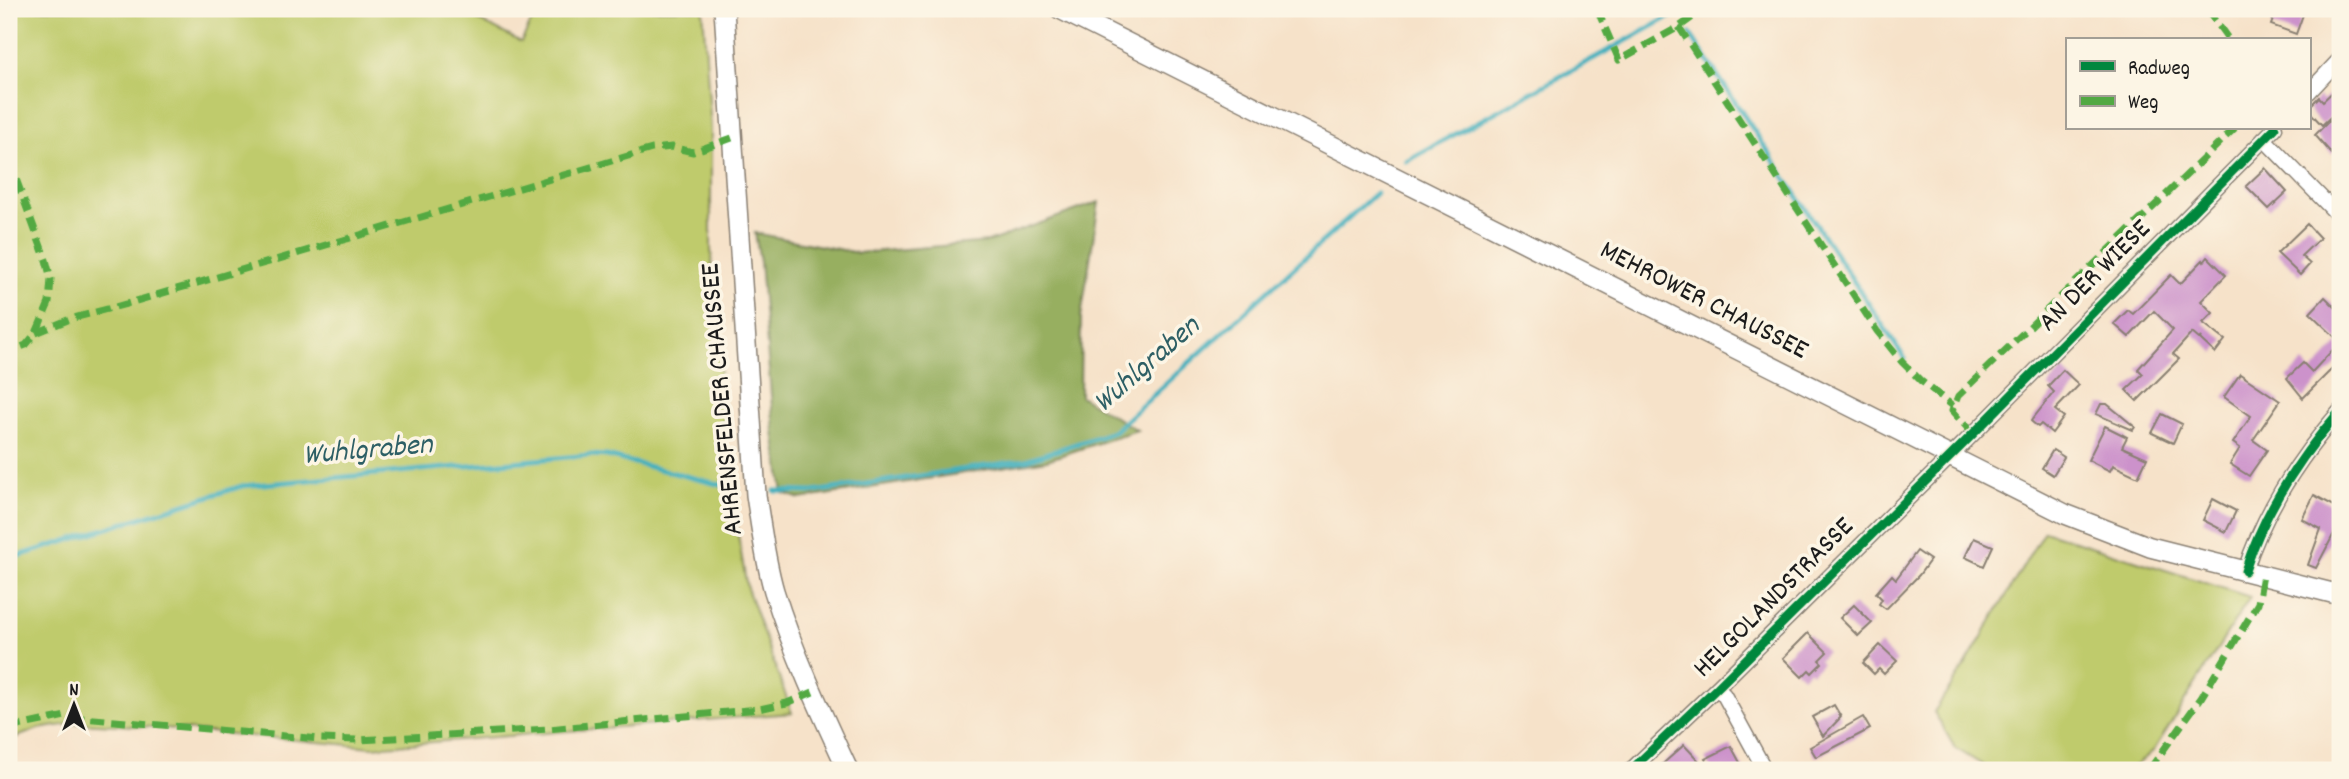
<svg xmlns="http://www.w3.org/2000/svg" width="2349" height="779" viewBox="0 0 2349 779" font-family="Dekko,sans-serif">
	<rect width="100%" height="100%" fill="#fcf5e5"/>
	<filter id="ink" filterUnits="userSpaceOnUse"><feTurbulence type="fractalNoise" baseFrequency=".0143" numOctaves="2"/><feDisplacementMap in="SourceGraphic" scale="14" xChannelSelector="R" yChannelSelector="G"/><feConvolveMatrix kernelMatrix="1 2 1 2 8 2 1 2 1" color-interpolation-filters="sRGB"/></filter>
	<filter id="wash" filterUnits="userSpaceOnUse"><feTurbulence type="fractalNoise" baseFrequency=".00686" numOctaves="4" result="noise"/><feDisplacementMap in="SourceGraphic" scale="28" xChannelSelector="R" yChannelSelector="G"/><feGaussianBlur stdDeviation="1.57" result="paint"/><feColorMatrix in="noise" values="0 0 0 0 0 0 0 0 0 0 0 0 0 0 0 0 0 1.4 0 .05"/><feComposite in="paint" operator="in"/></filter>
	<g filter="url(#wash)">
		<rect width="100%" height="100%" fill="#f6e2c9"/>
		<g fill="#bfcb6c" stroke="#6e7444" stroke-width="2">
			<polygon points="9,9 457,9 521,42 538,9 703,9 711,132 711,249 728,476 747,588 792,713 372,747 154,727 77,723 38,729 9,740"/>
			<polygon points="2044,531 2250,597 2154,750 2131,770 1991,770 1955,748 1934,712 1966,664"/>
		</g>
		<polygon fill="#97af60" stroke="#5a663e" stroke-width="2" points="1099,202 1081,317 1080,396 1137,430 1047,460 800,499 783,493 774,432 760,262 755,233 858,253 988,242"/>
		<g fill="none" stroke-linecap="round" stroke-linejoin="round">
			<g stroke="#42b0be" stroke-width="5">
				<polyline points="1690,34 1905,359"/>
				<polyline points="1406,161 1684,9"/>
				<polyline points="775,491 813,492 1026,460 1113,432 1376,193"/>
				<polyline points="9,559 242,486 590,455 607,456 737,489"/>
			</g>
		</g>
		<g id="blocks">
			<g fill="#cc92cb">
				<polygon points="2277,9 2305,9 2296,34 2271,25"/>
				<polygon points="2340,85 2340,108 2322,125 2309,111 2309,107 2319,97 2323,101"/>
				<polygon points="2330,120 2340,131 2340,146 2332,154 2315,135"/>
				<polygon points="2265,168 2287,192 2269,209 2246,186"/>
				<polygon points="2307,224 2320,238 2301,256 2310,264 2300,275 2277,253"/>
				<polygon points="2208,257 2226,275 2201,301 2213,313 2203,323 2225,340 2215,353 2200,339 2201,337 2199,339 2192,333 2173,354 2179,359 2137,401 2126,390 2143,374 2138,369 2173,330 2154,311 2129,337 2114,324 2128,310 2133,314 2171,275 2180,284 2203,260 2204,262"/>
				<polygon points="2325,297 2340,312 2340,342 2310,313"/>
				<polygon points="2340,342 2340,361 2303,398 2287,378 2303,363 2312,372"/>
				<polygon points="2063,370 2079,385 2055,410 2064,417 2052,433 2041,424 2038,427 2031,421 2054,392 2048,386"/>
				<polygon points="2240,374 2280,401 2253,440 2267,450 2249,476 2230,464 2240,448 2233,443 2251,416 2224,397"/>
				<polygon points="2101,404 2107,404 2135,427 2133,430 2096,414"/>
				<polygon points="2162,414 2182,424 2173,443 2152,433"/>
				<polygon points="2105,426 2127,437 2122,447 2147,458 2138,477 2113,465 2110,471 2088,460"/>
				<polygon points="2053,450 2064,457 2053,475 2042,468"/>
				<polygon points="2314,495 2340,509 2340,522 2316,568 2308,565 2321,529 2302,519"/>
				<polygon points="2213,499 2236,511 2226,532 2203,520"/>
				<polygon points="1974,538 1993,546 1984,566 1965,557"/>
				<polygon points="1917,551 1930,560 1919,575 1886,609 1879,604 1882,599 1876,593 1892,575 1896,579"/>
				<polygon points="1854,605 1872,623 1858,636 1840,618"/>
				<polygon points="1808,633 1827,652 1819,660 1822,663 1812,673 1809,670 1802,677 1783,658"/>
				<polygon points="1880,645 1897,661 1884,674 1879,669 1874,674 1863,663"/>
				<polygon points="1834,705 1841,717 1823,736 1812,717"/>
				<polygon points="1863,717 1870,729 1816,757 1810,747"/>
				<polygon points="1684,745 1701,763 1694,770 1656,770"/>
				<polygon points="1731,746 1744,770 1711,770 1705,759"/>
			</g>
		</g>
	</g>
	<g filter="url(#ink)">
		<use href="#blocks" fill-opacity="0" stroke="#897f72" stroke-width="2"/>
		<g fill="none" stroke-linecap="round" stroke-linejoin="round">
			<g stroke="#897f72" stroke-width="17">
				<g id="street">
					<polyline points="2309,92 2340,59"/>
					<polyline points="2264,139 2340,217"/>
					<path d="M2245,571C2264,511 2299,458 2340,411"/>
					<polyline points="1717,688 1724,695 1765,770"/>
					<polyline points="1631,770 1717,688 1965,442 2275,128"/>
				</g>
			</g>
			<g stroke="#897f72" stroke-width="22">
				<g id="secondary">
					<path d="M724,9L756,495C761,527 765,560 774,591C793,652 821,712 848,770"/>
					<polyline points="1060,9 2065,514 2150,547 2340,595"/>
				</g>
			</g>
			<use href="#street" stroke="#fff" stroke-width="14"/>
			<use href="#secondary" stroke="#fff" stroke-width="19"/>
			<g stroke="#52a943" stroke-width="7" stroke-dasharray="14 7" stroke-linecap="butt">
				<polyline points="1597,9 1619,60 1679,27 1704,9"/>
				<polyline points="2207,9 2229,40"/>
				<polyline points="1066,12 1068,9"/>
				<polyline points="1679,27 1877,331 1902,362 1921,381 1953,406"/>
				<polyline points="9,160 46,260 51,279 49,303 36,333 26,345 9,351"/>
				<polyline points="36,333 70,319 126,304 652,149 672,147 693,152 732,138"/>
				<polyline points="1973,434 1952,411 1958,396 2235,128"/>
				<polyline points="9,728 70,715 82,718 319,739 360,740 548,729 759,709 787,703 813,692"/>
				<polyline points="2149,770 2201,698 2258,603 2263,575"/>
			</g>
			<g stroke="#fcf5e5" stroke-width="13">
				<g id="cycleway">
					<path d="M2245,571C2264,511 2299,458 2340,411"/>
					<polyline points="1631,770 1717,688 1965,442 2275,128"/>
				</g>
			</g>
			<use href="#cycleway" stroke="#00873e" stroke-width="9"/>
		</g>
	</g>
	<g text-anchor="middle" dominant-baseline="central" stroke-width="7" stroke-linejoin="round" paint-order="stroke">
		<g font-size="28" fill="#1c1c1c" stroke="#fcf5e5">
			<text transform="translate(2096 277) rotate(-45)">AN DER WIESE</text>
			<text transform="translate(1703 302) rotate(27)">MEHROWER CHAUSSEE</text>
			<text transform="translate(724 399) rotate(-95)">AHRENSFELDER CHAUSSEE</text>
			<text transform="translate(1775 599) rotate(-45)">HELGOLANDSTRASSE</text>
		</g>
		<g font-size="30" font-style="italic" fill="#2d5f65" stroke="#fcf5e5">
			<text transform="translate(1148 366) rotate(-41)">Wuhlgraben</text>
			<text transform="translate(368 452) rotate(-5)">Wuhlgraben</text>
		</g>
	</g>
	<rect width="2349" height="779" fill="none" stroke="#fcf5e5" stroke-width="35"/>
	<rect x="2066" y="38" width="245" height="91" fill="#fcf5e5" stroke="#a29e95" stroke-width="2"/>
	<rect x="2080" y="61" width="35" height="10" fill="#00873e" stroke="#a29e95" stroke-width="2"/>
	<text x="2128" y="74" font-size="21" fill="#1c1c1c">Radweg</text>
	<rect x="2080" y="96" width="35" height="10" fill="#52a943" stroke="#a29e95" stroke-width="2"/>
	<text x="2128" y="108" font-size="21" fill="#1c1c1c">Weg</text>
	<g transform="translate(74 705)" stroke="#fcf5e5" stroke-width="5" paint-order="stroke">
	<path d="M0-5L12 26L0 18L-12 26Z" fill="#1c1c1c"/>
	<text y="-10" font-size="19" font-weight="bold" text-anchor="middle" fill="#1c1c1c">N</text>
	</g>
</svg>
